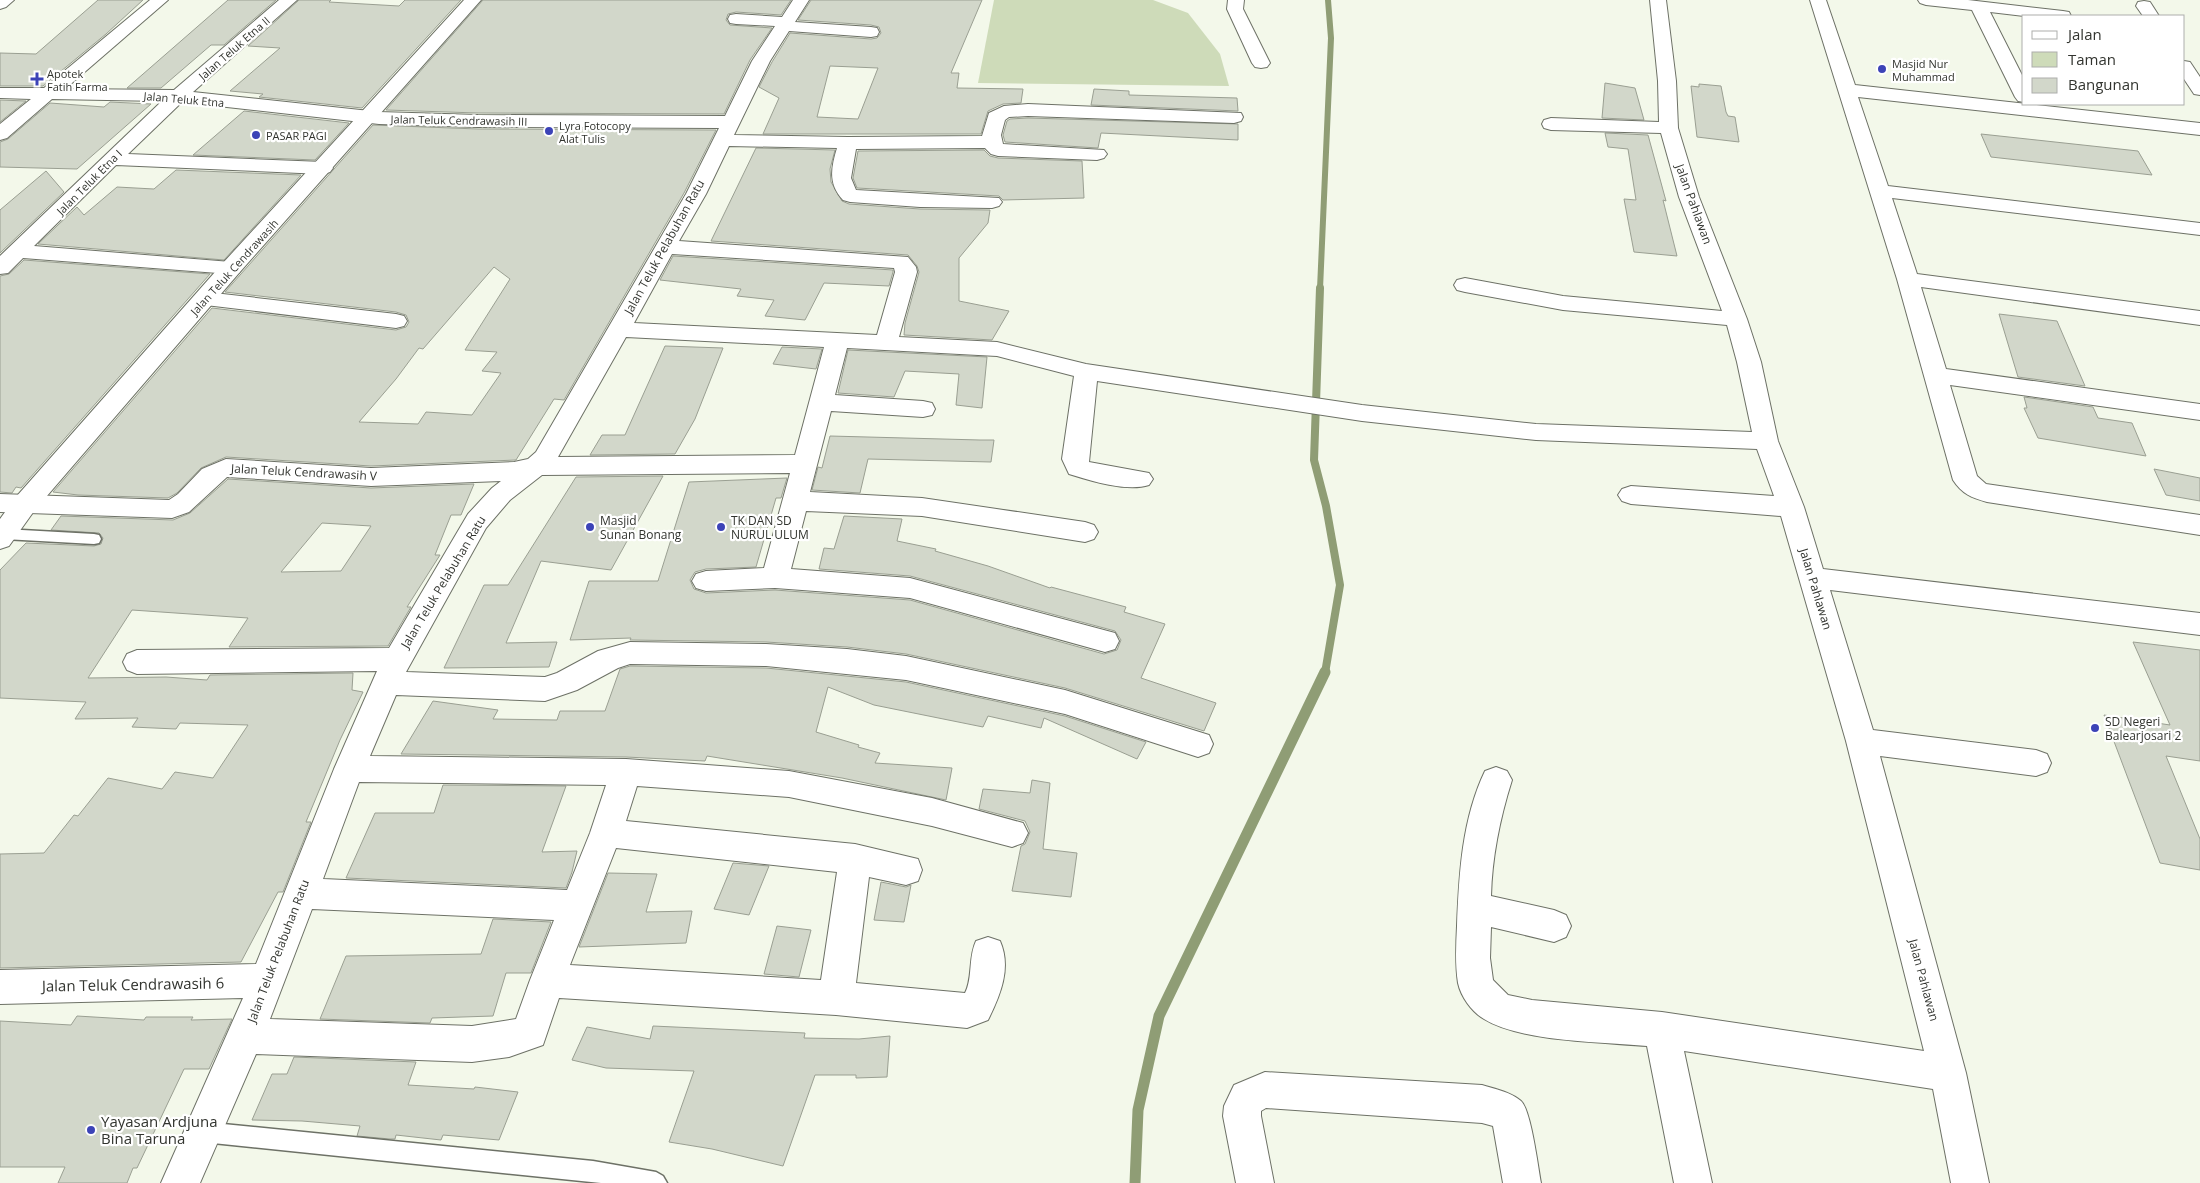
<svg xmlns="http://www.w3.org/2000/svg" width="2200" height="1183" viewBox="0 0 2200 1183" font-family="'Open Sans',sans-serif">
	<rect width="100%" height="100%" fill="#f3f8ea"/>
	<polygon fill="#cedbb9" points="994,0 1153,0 1188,13 1220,54 1229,86 978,83"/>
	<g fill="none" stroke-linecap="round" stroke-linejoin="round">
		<polyline stroke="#8f9d75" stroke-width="6" points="1320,289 1331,38 1328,0"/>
		<polyline stroke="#8f9d75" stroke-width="8" points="1320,288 1314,460 1326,506 1340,585 1325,673"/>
		<polyline stroke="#8f9d75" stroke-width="11" points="1135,1183 1138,1110 1159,1016 1325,672"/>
	</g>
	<g fill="#d2d7ca" stroke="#9a9f92" fill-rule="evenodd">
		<polygon points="98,0 143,0 106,34 43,86 0,86 0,53 36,54"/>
		<polygon points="228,0 276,0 224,45 211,45 161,88 127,88"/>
		<polygon points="299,0 331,0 329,2 399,6 405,0 461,0 362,108 259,97 263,94 230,91 280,48 248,46"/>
		<polygon points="483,0 791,0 781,15 736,12 728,14 726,20 730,25 772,28 750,60 724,114 478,113 386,110"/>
		<path d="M811,0H982L951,73H959L957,88L1023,89L1021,103L1003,104L988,111L981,134H763L779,98L759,87L772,62L790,33L871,39L877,38L881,33L879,27L871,25L798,20ZM830,66L878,68L858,119L817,117Z"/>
		<polygon points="1605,83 1635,88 1644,120 1602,118"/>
		<polygon points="1699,84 1721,86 1726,112 1728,116 1735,117 1739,142 1697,137 1691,86 1699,87"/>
		<polygon points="1094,89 1129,91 1129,95 1237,98 1238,111 1091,105"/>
		<polygon points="0,100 26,101 0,122"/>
		<polygon points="110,102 151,104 77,169 0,167 0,142 8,139 50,103 104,107"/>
		<polygon points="244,111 349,123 315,160 193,155"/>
		<polygon points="1028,118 1238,124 1238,140 1101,133 1098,148 1005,142 1003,135 1007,121 1010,119"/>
		<path d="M373,125L478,129L716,130L684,193L564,400L554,399L516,460L371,466L226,457L201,468L177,493L168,498L78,495L53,492L212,308L396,330L406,327L409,322L406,315L396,312L225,292ZM494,267L510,279L465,350L497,352L482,371L501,373L472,415L426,412L418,424L359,422L396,379L419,348L423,349Z"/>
		<polygon points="1605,133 1648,135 1666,201 1663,200 1677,256 1634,252 1624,199 1636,200 1628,149 1608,147"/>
		<polygon points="1981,134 2138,151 2152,175 1991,157"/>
		<polygon points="756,148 835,150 830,169 831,182 842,201 849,204 920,209 990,210 988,223 959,258 959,301 1009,311 992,340 904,335 905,323 919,272 917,266 908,255 711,241"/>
		<polygon points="984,150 990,156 998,158 1082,161 1084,198 1003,200 999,196 857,188 853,178 858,151"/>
		<polygon points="176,170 301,175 224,260 38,244 77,207 84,215 117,187 154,189"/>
		<polygon points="46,171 64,192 0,253 0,210"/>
		<polygon points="673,256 893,270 893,272 889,286 824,283 805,320 765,316 774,300 737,296 741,289 660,280"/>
		<polygon points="24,260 210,274 21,488 16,487 12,493 0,492 0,276 9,274"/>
		<polygon points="1999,314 2057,321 2085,386 2018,377"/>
		<polygon points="665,346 723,348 695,419 675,454 590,455 602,435 625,435"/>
		<polygon points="782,347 822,349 816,369 773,364"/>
		<polygon points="848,350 987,357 982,408 956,405 959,374 905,371 894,397 838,393"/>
		<polygon points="2024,397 2093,407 2098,418 2132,423 2146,456 2038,438 2024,408 2027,408"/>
		<polygon points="830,436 980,440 994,440 991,462 868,459 860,493 812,490 818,467 822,468"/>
		<polygon points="2154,469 2200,478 2200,501 2166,495"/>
		<polygon points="663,476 611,570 541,561 506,643 557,642 549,667 444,668 484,585 508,585 576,477"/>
		<polygon points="787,478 781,498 776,498 756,567 706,569 695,572 690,580 694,589 706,593 775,590 910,600 1104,654 1117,650 1121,640 1115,631 910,576 819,569 824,548 834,549 844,516 902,519 897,541 936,549 935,551 988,566 1050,588 1051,587 1126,607 1124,612 1165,624 1141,678 1216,703 1204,731 1065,688 906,654 847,647 766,642 630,640 631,638 570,640 589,581 658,581 689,482"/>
		<path d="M228,479L371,488L474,484L461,515H451L435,555H440L407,607H411L388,646L229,647L248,618L132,610L88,678L166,677L207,680L210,675L353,673L352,690L363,692L340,740L306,822H311L283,892H278L241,962L0,968V854L44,853L74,815L78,816L108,778L162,789L175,772L213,778L248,725L180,723L176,729L132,727L138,718L75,719L86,702L0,698V570L26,543L94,546L101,544L103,538L99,533L51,530L61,516L173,520L190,513ZM322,523L371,526L341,571L281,572Z"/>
		<polygon points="2133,642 2200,650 2200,761 2166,756 2200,839 2200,870 2160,863 2104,715 2170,725"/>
		<polygon points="630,666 766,668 906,682 1065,716 1146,742 1137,759 1044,718 1041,728 988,716 983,727 874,705 828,687 816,732 859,745 858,747 880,753 875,763 952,768 946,800 842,778 707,756 705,761 626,757 401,754 433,701 498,710 493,719 557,720 560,711 605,711 620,669"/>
		<polygon points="1032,780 1050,783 1043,849 1077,853 1071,897 1012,891 1021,846 1025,844 1030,832 1025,821 979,809 983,789 1030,793"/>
		<polygon points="443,785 566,786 542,852 577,851 572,872 566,888 346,878 375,813 434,813"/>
		<polygon points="733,863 769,866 749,915 714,909"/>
		<polygon points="608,873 657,874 646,912 692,911 686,943 579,947"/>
		<polygon points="881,882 906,887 911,885 904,922 874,920"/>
		<polygon points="493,919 551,922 531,973 506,973 493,1016 432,1018 430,1023 320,1019 346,956 481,954"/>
		<polygon points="777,926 811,930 799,977 764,974"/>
		<polygon points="77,1016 144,1020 146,1017 193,1017 191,1020 232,1019 209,1069 184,1069 137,1168 133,1168 127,1183 58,1183 65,1167 0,1167 0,1021 71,1025"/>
		<polygon points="653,1026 805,1033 804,1038 859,1039 890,1036 887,1077 856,1078 856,1075 815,1075 783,1166 712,1149 669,1142 694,1071 606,1068 572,1060 587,1027 650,1039"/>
		<polygon points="294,1057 416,1062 408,1085 474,1089 475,1087 518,1092 499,1140 443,1135 441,1140 396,1135 395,1139 390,1139 357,1136 360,1126 302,1121 252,1120 272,1074 287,1074"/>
	</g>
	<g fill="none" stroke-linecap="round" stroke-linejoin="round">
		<g stroke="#6d7166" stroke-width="3">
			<g id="service">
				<polygon points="4,529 94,534 99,535 101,539 99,543 94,544 4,539 0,538 0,530"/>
				<polygon points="203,1122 593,1161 656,1172 663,1176 667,1183 601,1183 203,1142 196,1139 193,1132 196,1125"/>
			</g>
		</g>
		<g stroke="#6d7166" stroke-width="2">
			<g id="minor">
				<path d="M150,0H168L65,89L174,90L279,0H297L193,92L379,112L478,115L725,116L752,61L775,26L736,24L730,23L728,19L730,15L736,14L782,17L793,0H809L795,22L871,27L877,28L879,32L877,36L871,37L789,31L770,61L734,135L848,137L982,136L989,113L1004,106L1028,104L1241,113L1243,117L1241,121L1234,123L1028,116L1009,117L1005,120L1001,135L1003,144L1104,150L1107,154L1104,158L1097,160L998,156L991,154L985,148L856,149L851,178L856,190L999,198L1002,202L999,206L992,208L920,207L850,202L843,200C828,184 831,168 837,148L729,146L706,194L679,241L908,257L916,267L917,272L899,337L997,342L1086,364L1362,405L1536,424L1752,432L1737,362L1727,325L1563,310L1465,292L1457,290L1454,285L1457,280L1465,278L1563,296L1722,311L1679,197L1661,133L1551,130L1544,128L1542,124L1544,120L1551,118L1659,122L1658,81L1650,0H1666L1676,81L1678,128L1699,197L1747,319L1761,362L1778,441L1804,507L1823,569L2200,613V635L1830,590L1873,730L2036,750L2047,754L2051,763L2047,772L2036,776L1880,756L1966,1073L1989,1183H1951L1933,1089L1684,1051L1712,1183H1674L1647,1046C1603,1042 1521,1042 1484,1019C1472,1012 1461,997 1458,983C1455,964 1456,945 1457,926C1459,874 1462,819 1485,771L1496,767L1507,771L1512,780C1500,818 1492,857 1491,896L1554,910L1566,915L1571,926L1566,937L1554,942L1491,927L1490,958L1493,980L1508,995L1532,1000L1662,1012L1924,1051L1846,741L1781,516L1631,504L1622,501L1618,495L1622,489L1631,486L1774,496L1757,449L1536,440L1362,421L1097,381L1089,462L1149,473L1153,479L1149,485C1127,492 1091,481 1069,474L1062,459L1074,376L997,356L847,348L835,395L923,401L932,403L935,409L932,415L923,417L831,411L810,492L922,498L1085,522L1094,525L1098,532L1094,539L1085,542L922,516L806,511L791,569L910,578L1115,633L1119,641L1115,649L1105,652L910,598L775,588L706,591L696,588L692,581L696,574L706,571L764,568L790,473L542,475L510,500L486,528L406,672L545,677L557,673L598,651L630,642L766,644L847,649L906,656L1065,690L1209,735L1213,744L1209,753L1198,757L1065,714L906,680L766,666L630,664L618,668L577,690L545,701L396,695L370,756L626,759L789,771L932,798L1023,823L1028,833L1023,843L1012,847L932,826L789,797L637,786L626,821L855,844L918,859L922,870L918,881L906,885L869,877L856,983L965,993C973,978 968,958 976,941L988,937L1000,941C1012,968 1000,996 988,1020L967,1028L836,1015L559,998L543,1045L509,1057L472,1062L256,1054L200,1183H161L243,998L0,1004V970L256,964L334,769L377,671L137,674L127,670L123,662L127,654L137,650L389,648L468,514L492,488L501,481L371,486L227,477L189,512L172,518L0,512V494L169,500L178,494L202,469L226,459L371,468L514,462L528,459L536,452L686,194L719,128L478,127L379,124L182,102L128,154L323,162L330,164L333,168L330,172L323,174L116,165L34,246L231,262L239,263L242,268L239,273L231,274L23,258L8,273L0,274V256L162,101L52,99L7,138L0,140V124L31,99L0,98V88H44ZM672,254L894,268L895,272L877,335L634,323ZM626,337L824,347L795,455L558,457ZM359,782L606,785L590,833L567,890L323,879ZM616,848L837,872L821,980L570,965ZM312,909L554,920L530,980L516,1019L472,1026L270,1019Z"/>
				<polygon points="1228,0 1244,0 1243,9 1270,63 1267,67 1261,68 1255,67 1252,63 1227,9"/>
				<path d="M1810,0H1826L1855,85L2200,123V135L1858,97L1888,186L2200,223V235L1892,198L1917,274L2200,311V325L1921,287L1946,369L2200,404V420L1950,385L1977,476L1986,484L2200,515V535L1987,502C1972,498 1962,494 1953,480L1897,279Z"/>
				<polygon points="1918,0 1968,0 2063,11 2069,12 2071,16 2024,16 1990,12 2024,79 2024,102 2018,101 2015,97 1972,10 1926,5 1920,3"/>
				<polygon points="2144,1 2150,2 2159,16 2143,16 2136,6 2138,2"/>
				<polygon points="2184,61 2190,62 2200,77 2200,95 2194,94 2184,79"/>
				<polygon points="205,292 396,314 404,316 407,321 404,326 396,328 197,304 194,299 197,294"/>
				<path d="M1265,1072L1482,1085C1495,1089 1511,1092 1521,1101C1531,1110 1538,1167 1541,1183H1503L1493,1126L1482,1123L1266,1108L1261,1111V1116L1274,1183H1236L1223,1116L1224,1106L1234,1085Z"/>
			</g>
		</g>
		<g stroke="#6d7166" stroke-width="2">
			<polygon id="tertiary" points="464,0 481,0 239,273 34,511 9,546 0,549 0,519 16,497 223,263"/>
		</g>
		<g stroke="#6d7166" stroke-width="2">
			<polygon id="trunk" points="0,0 14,0 6,7 0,9"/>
		</g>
		<use href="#service" fill="#fff" fill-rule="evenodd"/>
		<use href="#minor" fill="#fff" fill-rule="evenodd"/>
		<use href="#tertiary" fill="#fff" fill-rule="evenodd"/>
		<use href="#trunk" fill="#fff" fill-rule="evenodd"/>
	</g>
	<g fill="#3c43b7" stroke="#fff" stroke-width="2">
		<circle cx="1882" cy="69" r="5"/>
		<path d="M34.5 71.5h5v5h5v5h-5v5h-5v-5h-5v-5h5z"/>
		<circle cx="549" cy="131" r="5"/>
		<circle cx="256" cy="135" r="5"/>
		<circle cx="590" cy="527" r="5"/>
		<circle cx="721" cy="527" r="5"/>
		<circle cx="2095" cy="728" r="5"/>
		<circle cx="91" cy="1130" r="5"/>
	</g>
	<g text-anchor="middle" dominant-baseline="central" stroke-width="4.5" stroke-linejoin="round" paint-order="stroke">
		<g font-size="11" fill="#32342f" stroke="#fff">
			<text transform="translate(234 48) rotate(-41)">Jalan Teluk Etna II</text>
			<text transform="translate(184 99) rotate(5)">Jalan Teluk Etna</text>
			<text transform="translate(459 120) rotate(1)">Jalan Teluk Cendrawasih III</text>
			<text transform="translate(89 182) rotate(-45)">Jalan Teluk Etna I</text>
			<text transform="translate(234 267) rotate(-48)">Jalan Teluk Cendrawasih</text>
		</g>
		<g font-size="11" fill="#32342f" stroke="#fff" text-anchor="start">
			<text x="1892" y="63">Masjid Nur<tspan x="1892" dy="13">Muhammad</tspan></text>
			<text x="47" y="73">Apotek<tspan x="47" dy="13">Fatih Farma</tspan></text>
			<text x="559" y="125">Lyra Fotocopy<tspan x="559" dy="13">Alat Tulis</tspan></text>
			<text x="266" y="135">PASAR PAGI</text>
		</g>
		<g font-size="12" fill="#32342f" stroke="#fff">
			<text transform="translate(1694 204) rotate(70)">Jalan Pahlawan</text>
			<text transform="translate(664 247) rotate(-61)">Jalan Teluk Pelabuhan Ratu</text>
			<text transform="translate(304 472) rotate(3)">Jalan Teluk Cendrawasih V</text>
			<text transform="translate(443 582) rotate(-59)">Jalan Teluk Pelabuhan Ratu</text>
			<text transform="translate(1816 589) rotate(73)">Jalan Pahlawan</text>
			<text transform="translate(278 951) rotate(-69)">Jalan Teluk Pelabuhan Ratu</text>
			<text transform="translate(1924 980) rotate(75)">Jalan Pahlawan</text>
		</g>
		<g font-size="12" fill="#32342f" stroke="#fff" text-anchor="start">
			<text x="600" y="520">Masjid<tspan x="600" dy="14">Sunan Bonang</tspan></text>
			<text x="731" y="520">TK DAN SD<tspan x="731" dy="14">NURUL ULUM</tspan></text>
			<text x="2105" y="721">SD Negeri<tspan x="2105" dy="14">Balearjosari 2</tspan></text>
		</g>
		<g font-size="15" fill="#32342f" stroke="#fff">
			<text transform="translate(133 984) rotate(-1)">Jalan Teluk Cendrawasih 6</text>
		</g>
		<g font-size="15" fill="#32342f" stroke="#fff" text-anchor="start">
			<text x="101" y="1121">Yayasan Ardjuna<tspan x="101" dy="17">Bina Taruna</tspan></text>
		</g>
	</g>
	<rect x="2022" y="15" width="162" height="90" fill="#ffffff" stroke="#adaeac"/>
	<rect x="2032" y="31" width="25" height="8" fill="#ffffff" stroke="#adaeac"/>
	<text x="2068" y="40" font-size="15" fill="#32342f">Jalan</text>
	<rect x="2032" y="52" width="25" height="15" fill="#cedbb9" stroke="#adaeac"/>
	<text x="2068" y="65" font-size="15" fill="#32342f">Taman</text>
	<rect x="2032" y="78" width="25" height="15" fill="#d2d7ca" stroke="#adaeac"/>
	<text x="2068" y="90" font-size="15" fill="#32342f">Bangunan</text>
</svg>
